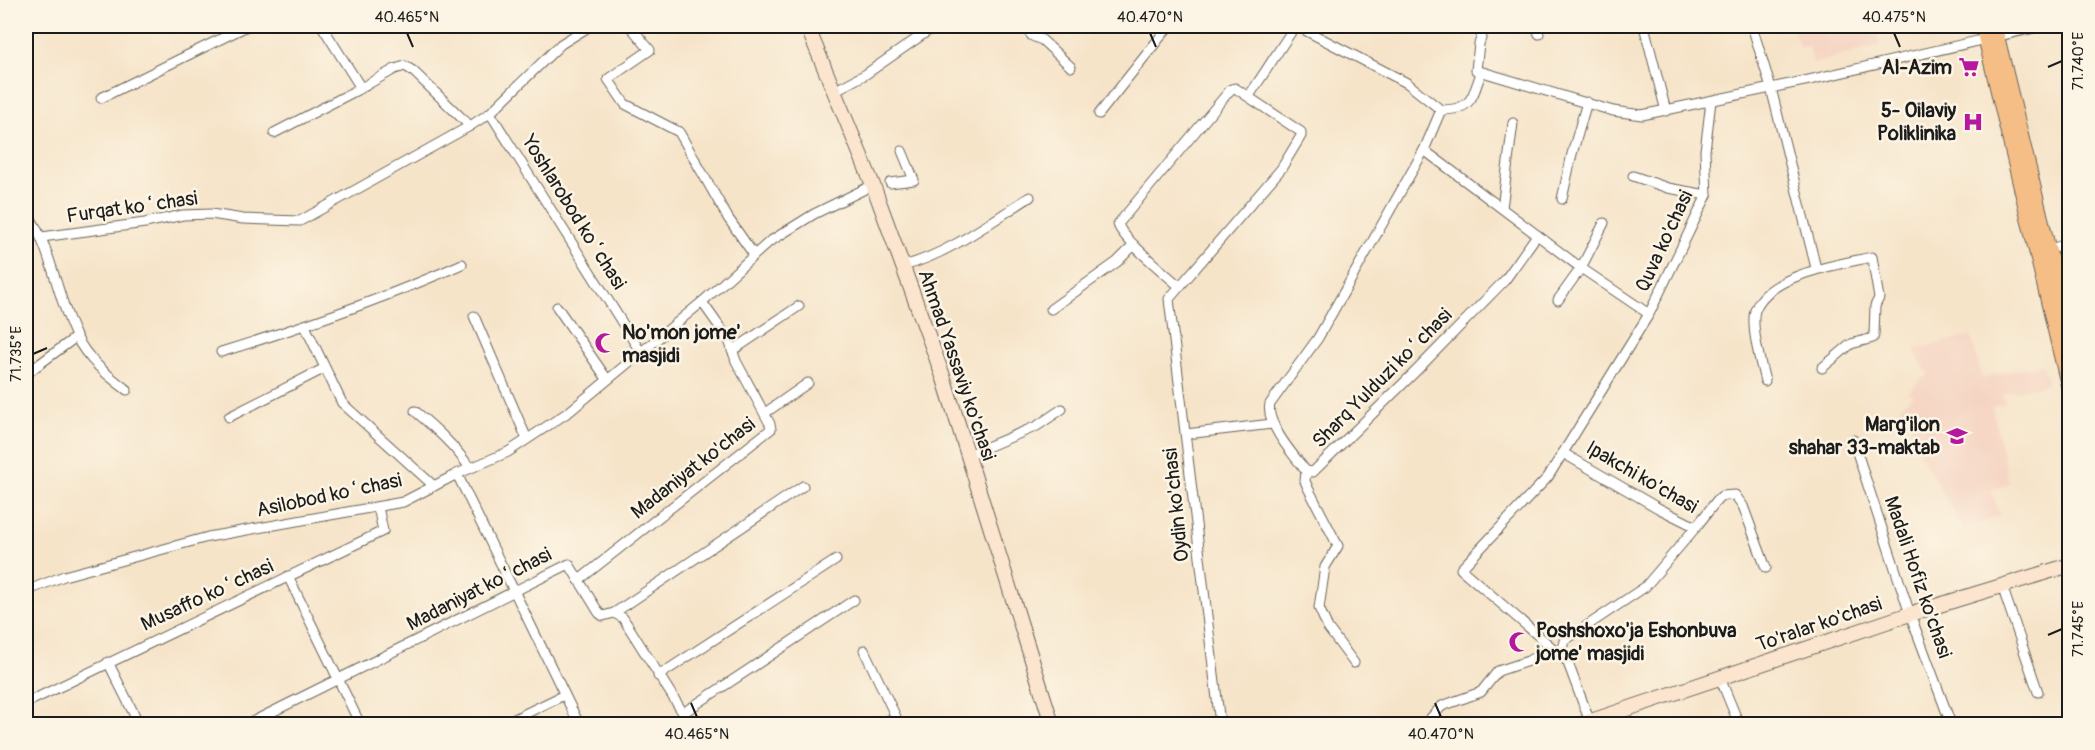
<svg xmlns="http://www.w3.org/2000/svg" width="2095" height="750" viewBox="0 0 2095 750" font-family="Pangolin,sans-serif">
	<rect width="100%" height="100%" fill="#fcf5e5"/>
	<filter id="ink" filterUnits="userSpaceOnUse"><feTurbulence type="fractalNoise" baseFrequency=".0167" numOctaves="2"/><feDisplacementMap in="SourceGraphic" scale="12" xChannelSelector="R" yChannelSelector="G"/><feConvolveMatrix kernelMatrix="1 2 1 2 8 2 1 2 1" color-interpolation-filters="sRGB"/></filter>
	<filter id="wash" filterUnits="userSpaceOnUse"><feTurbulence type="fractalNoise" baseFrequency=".008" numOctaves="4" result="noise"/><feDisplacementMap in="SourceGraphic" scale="24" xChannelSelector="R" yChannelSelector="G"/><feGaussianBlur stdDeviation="1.35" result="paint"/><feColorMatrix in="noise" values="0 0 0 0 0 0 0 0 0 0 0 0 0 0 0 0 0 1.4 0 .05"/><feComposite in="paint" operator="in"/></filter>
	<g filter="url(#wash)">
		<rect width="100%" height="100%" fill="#f6e4c9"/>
		<g fill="#f5d3c1">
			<polygon points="1793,26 1875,26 1880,45 1813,64 1809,46 1799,48"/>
			<polygon points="1971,336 1982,378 2043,364 2048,384 2003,394 2005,403 1992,407 2009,484 1991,490 2000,515 1964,531 1915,444 1919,442 1906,415 1899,408 1913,395 1909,392 1919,381 1928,375 1914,349"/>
		</g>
	</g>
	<g filter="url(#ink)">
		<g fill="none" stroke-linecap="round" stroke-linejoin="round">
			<g stroke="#686259" stroke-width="11">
				<g id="street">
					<polyline points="322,26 361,88 395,69 405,66 413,71 470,126"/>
					<polyline points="504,26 505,26"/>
					<polyline points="630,26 650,50 608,79 625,104 679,132 728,218 754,255"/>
					<polyline points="1024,26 1032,36 1042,40 1071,67"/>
					<path d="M1297,26L1407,83L1441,110C1472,110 1472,98 1481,73"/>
					<polyline points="1485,26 1479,44 1476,70 1613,111 1642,115 1809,80 2042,26"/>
					<polyline points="1536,26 1539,34"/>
					<polyline points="1644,26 1666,111"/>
					<polyline points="1752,26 1771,88 1816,268"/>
					<polyline points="834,91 866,74 935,26"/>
					<polyline points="1249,96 1295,26"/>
					<polyline points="101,98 247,26"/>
					<polyline points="1441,110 1424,150 1581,268 1649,314"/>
					<polyline points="490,113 561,44 590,26"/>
					<polyline points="1099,114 1169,26"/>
					<polyline points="274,133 361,88"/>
					<path d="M1424,150L1318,338L1270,404C1265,423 1294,456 1306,471L1313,472L1416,371L1505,280L1537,235"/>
					<polyline points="1633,176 1668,188 1707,195"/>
					<polyline points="890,183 914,180 902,151"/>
					<polyline points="1562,199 1572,154 1587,102"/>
					<polyline points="1502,208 1513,123"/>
					<path d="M26,211C52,248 56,295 76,336C87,359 107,375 127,390"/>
					<polyline points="42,237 145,223 183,215 211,214 243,219 300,221 470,126 490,113 640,351"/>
					<polyline points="2048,249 2070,244"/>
					<path d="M903,266C949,254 990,222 1030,197"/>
					<path d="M1179,286C1166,274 1121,238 1118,224L1231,89L1235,88L1301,132V136L1281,169L1169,299L1220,724"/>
					<polyline points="1558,300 1581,268 1604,223"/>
					<polyline points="557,307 607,379"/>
					<polyline points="1051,309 1117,262 1134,245"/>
					<polyline points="474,316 527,439"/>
					<polyline points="305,326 342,403 434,486"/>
					<polyline points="732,351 799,306"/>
					<path d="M221,352C302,327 384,299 462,264"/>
					<polyline points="26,374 76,337"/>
					<path d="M1765,381C1761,365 1749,322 1756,308C1771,274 1840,264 1872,257L1879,298L1875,306L1874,335L1873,338L1851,344L1822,368"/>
					<path d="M415,411C436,429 454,445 470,468"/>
					<polyline points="765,413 808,383"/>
					<polyline points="229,417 325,368"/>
					<polyline points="1186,434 1272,424"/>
					<polyline points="1853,440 1910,614 1951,724"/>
					<polyline points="968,455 1037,426 1062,409"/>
					<polyline points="1306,471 1305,481 1308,488 1338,546 1325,567 1319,608 1328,628 1354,663"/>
					<polyline points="457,474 579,724"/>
					<polyline points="1696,527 1718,499 1722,496 1735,495 1743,506 1766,568"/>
					<polyline points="288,576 360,724"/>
					<polyline points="579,580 771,429 770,424 736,361 729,340 702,302"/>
					<polyline points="2002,586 2038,692"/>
					<polyline points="26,591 64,576 208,537 403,502 457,474 508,452 570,411 702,302 769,242 814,214 873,185"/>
					<polyline points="614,613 803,486"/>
					<polyline points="864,650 896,717 880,724"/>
					<polyline points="1560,655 1564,641 1645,587 1696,527 1658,508 1563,453"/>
					<polyline points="108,662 139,724"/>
					<polyline points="658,676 836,560"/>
					<polyline points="1720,678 1739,724"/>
					<polyline points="26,703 383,531 378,507"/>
					<polyline points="683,713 854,600"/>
					<polyline points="1590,722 1568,663 1564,658 1461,569 1548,477 1649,314 1707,195 1705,151 1711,101"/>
					<polyline points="248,724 569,564 599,613 603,616 614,613 623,618 690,724"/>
					<polyline points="504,724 564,695"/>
					<polyline points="1425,724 1442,706 1481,692 1498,671 1528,661 1551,648"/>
				</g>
			</g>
			<g stroke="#686259" stroke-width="16">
				<g id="secondary">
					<polyline points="807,26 873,185 944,379 1052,724"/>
					<polyline points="1582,724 1910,614 2070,565"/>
				</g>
			</g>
			<g stroke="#686259" stroke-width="17">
				<g id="primary">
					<polyline points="1983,26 2070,391"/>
					<polyline points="1994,26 2070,340"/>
				</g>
			</g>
			<use href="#street" stroke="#fff" stroke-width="9"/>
			<use href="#secondary" stroke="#fbe5cf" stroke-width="14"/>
			<use href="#primary" stroke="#f6be87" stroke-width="15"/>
		</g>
	</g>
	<path fill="none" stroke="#1c1c1c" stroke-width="2" d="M407,33L413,47M1150,33L1156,47M1894,33L1900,47M2048,67L2062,61M33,354L47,348M2048,635L2062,629M691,703L697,717M1435,703L1441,717"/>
	<defs>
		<g id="supermarket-bare" transform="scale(1.62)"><path d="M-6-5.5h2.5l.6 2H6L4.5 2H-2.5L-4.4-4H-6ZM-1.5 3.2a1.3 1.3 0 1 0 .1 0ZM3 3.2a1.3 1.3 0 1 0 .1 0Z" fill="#b5179e" stroke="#fcf5e5" stroke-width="2.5" paint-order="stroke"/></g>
		<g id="hospital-bare" transform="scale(1.62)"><path d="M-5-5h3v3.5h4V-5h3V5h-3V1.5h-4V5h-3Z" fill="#b5179e" stroke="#fcf5e5" stroke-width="2.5" paint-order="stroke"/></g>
		<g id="mosque-bare" transform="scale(1.62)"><path d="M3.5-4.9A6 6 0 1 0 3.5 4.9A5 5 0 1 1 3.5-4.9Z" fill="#b5179e" stroke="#fcf5e5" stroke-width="2.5" paint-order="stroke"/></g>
		<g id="school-bare" transform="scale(1.62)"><path d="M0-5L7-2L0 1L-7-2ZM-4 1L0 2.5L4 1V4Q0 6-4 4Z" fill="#b5179e" stroke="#fcf5e5" stroke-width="2.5" paint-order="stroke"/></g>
	</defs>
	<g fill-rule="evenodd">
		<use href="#supermarket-bare" x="1969" y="67"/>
		<use href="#hospital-bare" x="1973" y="122"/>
		<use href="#mosque-bare" x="605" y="343"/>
		<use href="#school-bare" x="1957" y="436"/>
		<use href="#mosque-bare" x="1519" y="642"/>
	</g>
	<g text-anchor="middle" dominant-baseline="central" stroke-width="5" stroke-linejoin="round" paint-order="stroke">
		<g font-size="20" font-weight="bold" fill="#1c1c1c" stroke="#fcf5e5" text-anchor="end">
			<text x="1952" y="67">Al-Azim</text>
			<text x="1956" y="110">5- Oilaviy<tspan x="1956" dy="23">Poliklinika</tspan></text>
			<text x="622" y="332" text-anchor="start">No'mon jome'<tspan x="622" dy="23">masjidi</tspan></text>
			<text x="1940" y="424">Marg'ilon<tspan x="1940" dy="23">shahar 33-maktab</tspan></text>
			<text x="1536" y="630" text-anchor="start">Poshshoxo'ja Eshonbuva<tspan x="1536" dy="23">jome' masjidi</tspan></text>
		</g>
		<g font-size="20" fill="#1c1c1c" stroke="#fcf5e5">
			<text transform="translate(132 207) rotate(-8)">Furqat koʻchasi</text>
			<text transform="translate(574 212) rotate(58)">Yoshlarobod koʻchasi</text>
			<text transform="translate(1664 241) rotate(-65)">Quva ko'chasi</text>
			<text transform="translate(957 365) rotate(71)">Ahmad Yassaviy ko'chasi</text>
			<text transform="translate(1382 378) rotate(-45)">Sharq Yulduzi koʻchasi</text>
			<text transform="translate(693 468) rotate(-38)">Madaniyat ko'chasi</text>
			<text transform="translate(1642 477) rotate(30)">Ipakchi ko'chasi</text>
			<text transform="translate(329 495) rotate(-12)">Asilobod koʻchasi</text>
			<text transform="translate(1176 505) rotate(-96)">Oydin ko'chasi</text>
			<text transform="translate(1918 577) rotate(71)">Madali Hofiz ko'chasi</text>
			<text transform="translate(479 589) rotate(-27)">Madaniyat koʻchasi</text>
			<text transform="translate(207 595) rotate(-25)">Musaffo koʻchasi</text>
			<text transform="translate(1819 624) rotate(-19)">To'ralar ko'chasi</text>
		</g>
	</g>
	<rect width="2095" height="750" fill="none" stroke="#fcf5e5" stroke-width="66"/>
	<rect x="33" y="33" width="2029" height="684" fill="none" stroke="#1c1c1c" stroke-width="2"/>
	<g font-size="15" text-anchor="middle" fill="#1c1c1c">
		<text x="407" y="22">40.465°N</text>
		<text x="1150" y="22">40.470°N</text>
		<text x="1894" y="22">40.475°N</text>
		<text transform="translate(2078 61) rotate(-90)" y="5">71.740°E</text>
		<text transform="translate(16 354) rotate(-90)" y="5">71.735°E</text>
		<text transform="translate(2078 629) rotate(-90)" y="5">71.745°E</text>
		<text x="697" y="739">40.465°N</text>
		<text x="1441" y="739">40.470°N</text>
	</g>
</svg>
